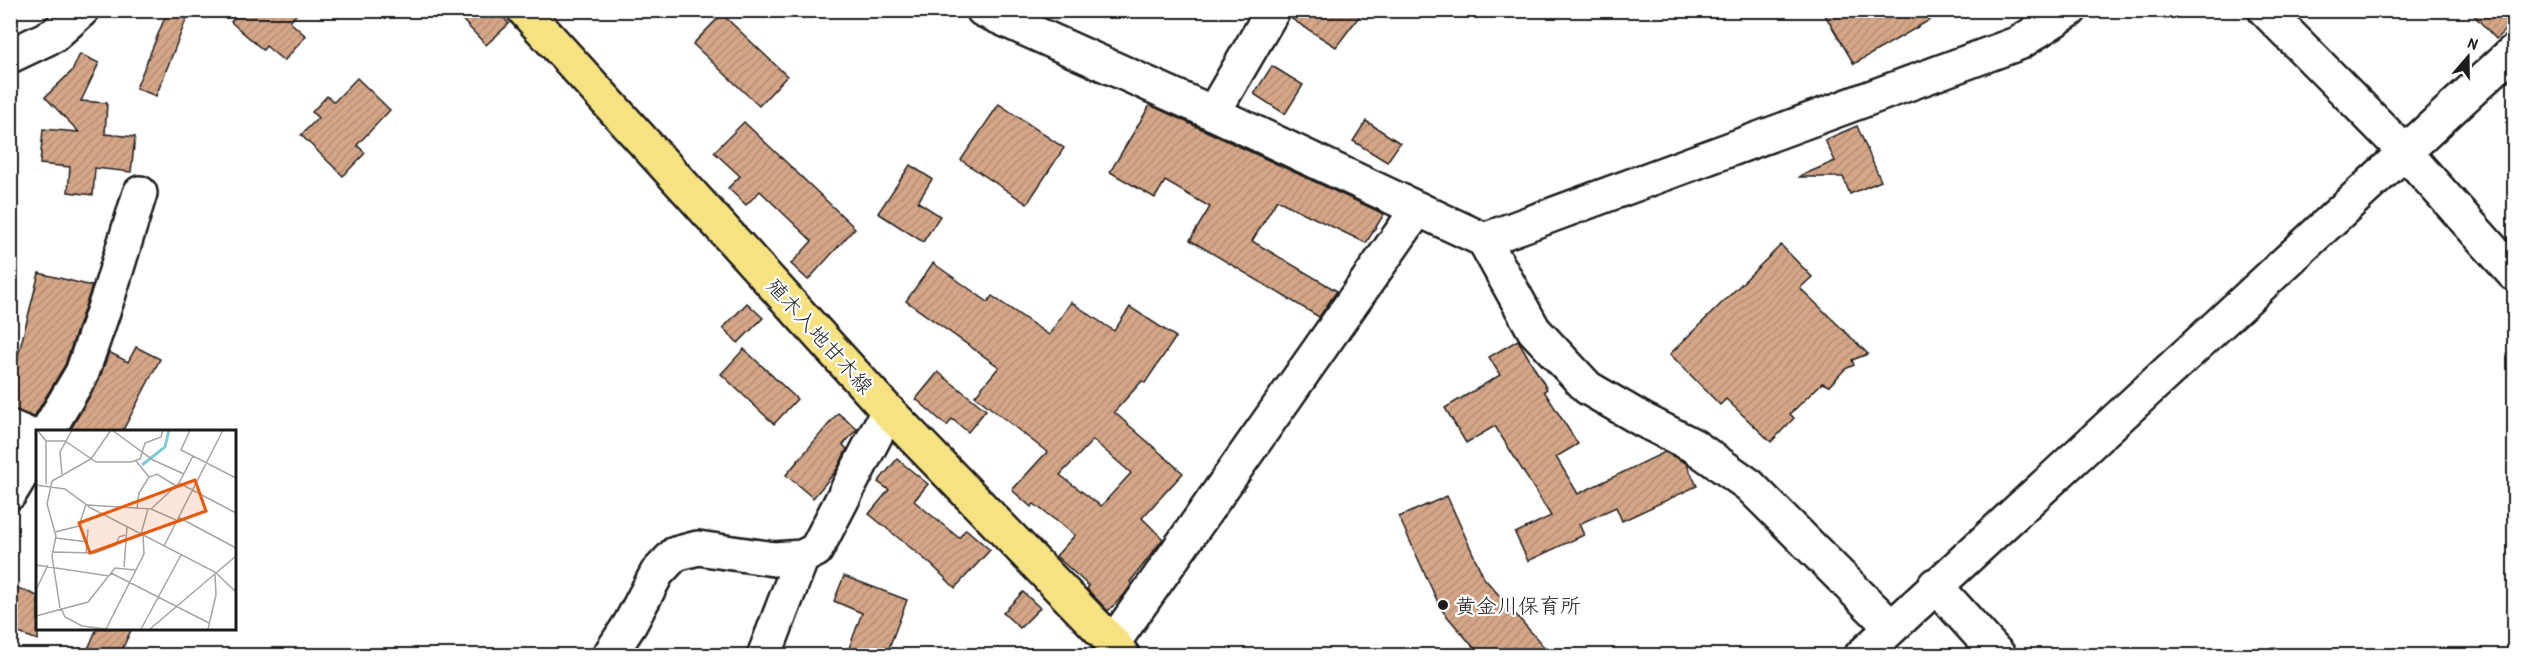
<svg xmlns="http://www.w3.org/2000/svg" width="2525" height="666" viewBox="0 0 2525 666" font-family="'Patrick Hand','Klee One',sans-serif">
	<defs>
		<pattern id="building-hatch" width="6" height="6" patternUnits="userSpaceOnUse" patternTransform="scale(1.5)"><rect width="6" height="6" fill="#d5a687"/><path d="M-1 1l2-2M0 6l6-6M5 7l2-2" fill="none" stroke="#b68e74"/></pattern>
	</defs>
	<rect width="100%" height="100%" fill="#fff"/>
	<filter id="ink" filterUnits="userSpaceOnUse"><feTurbulence type="fractalNoise" baseFrequency=".0167" numOctaves="2"/><feDisplacementMap in="SourceGraphic" scale="12" xChannelSelector="R" yChannelSelector="G"/><feConvolveMatrix kernelMatrix="1 2 1 2 8 2 1 2 1" color-interpolation-filters="sRGB"/></filter>
	<g filter="url(#ink)">
		<g fill="url(#building-hatch)" stroke="#1c1c1c" stroke-width="1.5" fill-rule="evenodd">
			<polygon points="168,10 190,10 156,96 136,88"/>
			<polygon points="241,10 300,10 290,22 306,36 284,61 266,46 263,50 231,22"/>
			<polygon points="453,10 497,10 509,24 486,45"/>
			<polygon points="1292,10 1364,10 1336,47 1290,18"/>
			<polygon points="1822,10 1947,10 1854,64"/>
			<polygon points="2469,10 2514,10 2514,21 2496,39"/>
			<polygon points="722,14 787,76 759,106 693,44"/>
			<polygon points="80,54 99,63 81,101 107,103 105,134 135,137 131,172 95,168 93,195 68,192 70,167 40,164 43,129 79,132 45,97 72,71"/>
			<polygon points="1272,66 1303,85 1285,114 1254,94"/>
			<polygon points="357,78 390,110 357,145 365,153 343,176 301,135 318,118 312,112 327,96 334,102"/>
			<polygon points="999,104 1064,148 1027,204 961,160"/>
			<polygon points="1150,105 1384,214 1366,243 1277,200 1252,241 1337,291 1319,317 1190,240 1210,207 1165,181 1155,198 1110,172"/>
			<polygon points="1366,121 1400,143 1387,162 1353,141"/>
			<polygon points="744,122 855,228 808,280 791,264 812,241 760,191 746,205 728,188 740,176 714,152"/>
			<polygon points="1857,126 1881,181 1850,194 1843,177 1798,177 1835,161 1825,140"/>
			<polygon points="910,165 932,179 918,202 940,216 923,242 878,213"/>
			<polygon points="1781,245 1812,277 1800,288 1868,354 1852,360 1854,365 1845,369 1829,386 1822,383 1790,414 1794,418 1771,442 1726,399 1720,405 1670,354"/>
			<path d="M933,263L988,302L992,296L1049,335L1071,302L1114,331L1130,307L1176,337L1145,383L1142,381L1114,412L1183,473L1142,518L1163,539L1130,582L1132,584L1124,595L1108,611L1087,589L1089,586L1056,556L1075,535L1034,504L1031,507L1012,490L1047,452L975,396L999,367L906,301ZM1093,440L1131,473L1101,506L1060,475Z"/>
			<polygon points="39,273 92,286 65,365 34,417 10,409 10,388"/>
			<polygon points="747,303 763,318 738,343 723,328"/>
			<polygon points="1518,340 1547,389 1544,391 1578,444 1556,457 1578,494 1665,452 1686,463 1697,486 1622,521 1616,507 1579,524 1584,535 1528,561 1515,533 1551,516 1495,426 1466,443 1445,408 1500,375 1489,357"/>
			<polygon points="136,347 160,359 122,432 69,432 98,382 109,352 128,362"/>
			<polygon points="744,349 797,399 774,424 721,374"/>
			<polygon points="938,372 986,410 968,432 952,419 947,426 916,399"/>
			<polygon points="838,413 857,429 843,445 847,449 836,471 813,498 786,475"/>
			<polygon points="897,459 928,484 914,501 959,538 966,529 990,550 955,588 933,566 869,514 889,490 878,482"/>
			<polygon points="1447,496 1484,578 1552,656 1481,656 1441,609 1399,517"/>
			<polygon points="844,576 907,600 886,656 870,656 849,648 862,613 834,601"/>
			<polygon points="10,585 38,596 38,640 10,630"/>
			<polygon points="1023,592 1040,608 1020,628 1003,613"/>
			<polygon points="97,628 132,628 119,656 85,656"/>
		</g>
		<g fill="none" stroke-linecap="round" stroke-linejoin="round">
			<g stroke="#1c1c1c" stroke-width="38">
				<g id="minor">
					<polyline points="983,10 1213,113 1484,240 1534,330 1588,388 1643,420 1694,446 1749,485 1891,627"/>
					<polyline points="2265,10 2404,151 2514,274"/>
					<polyline points="10,56 54,35 82,10"/>
					<polyline points="1213,113 1273,10"/>
					<polyline points="1484,240 2019,43 2070,10"/>
					<polyline points="10,427 38,439"/>
					<polyline points="47,432 82,373 109,294 140,193"/>
					<polyline points="10,493 38,447"/>
					<polyline points="1935,585 1999,656"/>
					<polyline points="1113,643 1418,209"/>
					<polyline points="609,656 630,624 657,573 675,554 698,548 774,559 802,557 816,550 888,411"/>
					<polyline points="764,656 802,557"/>
					<polyline points="1861,656 2514,51"/>
				</g>
			</g>
			<g stroke="#1c1c1c" stroke-width="38">
				<polyline id="major" points="524,10 888,411 1113,643 1123,656"/>
			</g>
			<use href="#minor" stroke="#fff" stroke-width="33"/>
			<use href="#major" stroke="#f6e281" stroke-width="33"/>
		</g>
	</g>
	<circle fill="#1c1c1c" stroke="#fff" stroke-width="2" cx="1443" cy="605" r="6"/>
	<g text-anchor="middle" dominant-baseline="central" stroke-width="4.5" stroke-linejoin="round" paint-order="stroke">
		<g font-size="21" fill="#1c1c1c" stroke="#fff">
			<text transform="translate(820 336) rotate(48)">殖木入地甘木線</text>
		</g>
		<g font-size="21" fill="#1c1c1c" stroke="#fff" text-anchor="start">
			<text x="1455" y="605">黄金川保育所</text>
		</g>
	</g>
	<g transform="translate(36 430)">
		<rect width="200" height="200" fill="#fff"/>
		<path fill="none" stroke="#7bccd4" stroke-width="3" d="M106,35L129,17L133,0"/>
		<path fill="none" stroke="#a4a4a4" stroke-width="1.5" d="M1,0L10,11V54M76,0L117,30L148,44M154,0L145,20L200,48M10,11H29L60,32H95L104,29L109,13L125,7L127,0M100,31L113,47M26,44L24,22L36,0M143,53L200,83M0,55L29,59L55,78L179,142L200,162M51,75L115,79L140,90M101,78L103,63L113,47L121,44L140,56M115,79L143,53L157,26M142,87L200,118M19,102L43,96L50,74M105,104L112,79M20,108L52,112M128,116L187,0M16,122L59,123L80,115L83,107L89,105M50,124L52,99M0,135L73,146M88,137L91,97M75,143L173,193M0,160L12,135M24,178L16,126L20,106L11,74L16,51L55,29L75,0M25,178L29,187L46,196L70,199M0,186L52,172L79,138L99,140M70,199L108,124L107,105M105,199L145,125M114,199L200,126M172,199L180,165L179,143"/>
		<path fill="#e8590c" fill-opacity="0.15" stroke="#e8590c" stroke-width="3" d="M159,50L170,81L54,123L43,93Z"/>
		<rect width="200" height="200" fill="none" stroke="#1c1c1c" stroke-width="3"/>
	</g>
	<rect width="2525" height="666" fill="none" stroke="#fff" stroke-width="36"/>
	<rect x="18" y="18" width="2489" height="630" fill="none" stroke="#1c1c1c" stroke-width="2" filter="url(#ink)"/>
	<g transform="translate(2468 57) rotate(20)" stroke="#ffffff" stroke-width="4.5" paint-order="stroke">
	<path d="M0-4.5L10 22L0 15L-10 22Z" fill="#1c1c1c"/>
	<text y="-9" font-size="16" font-weight="bold" text-anchor="middle" fill="#1c1c1c">N</text>
	</g>
</svg>
